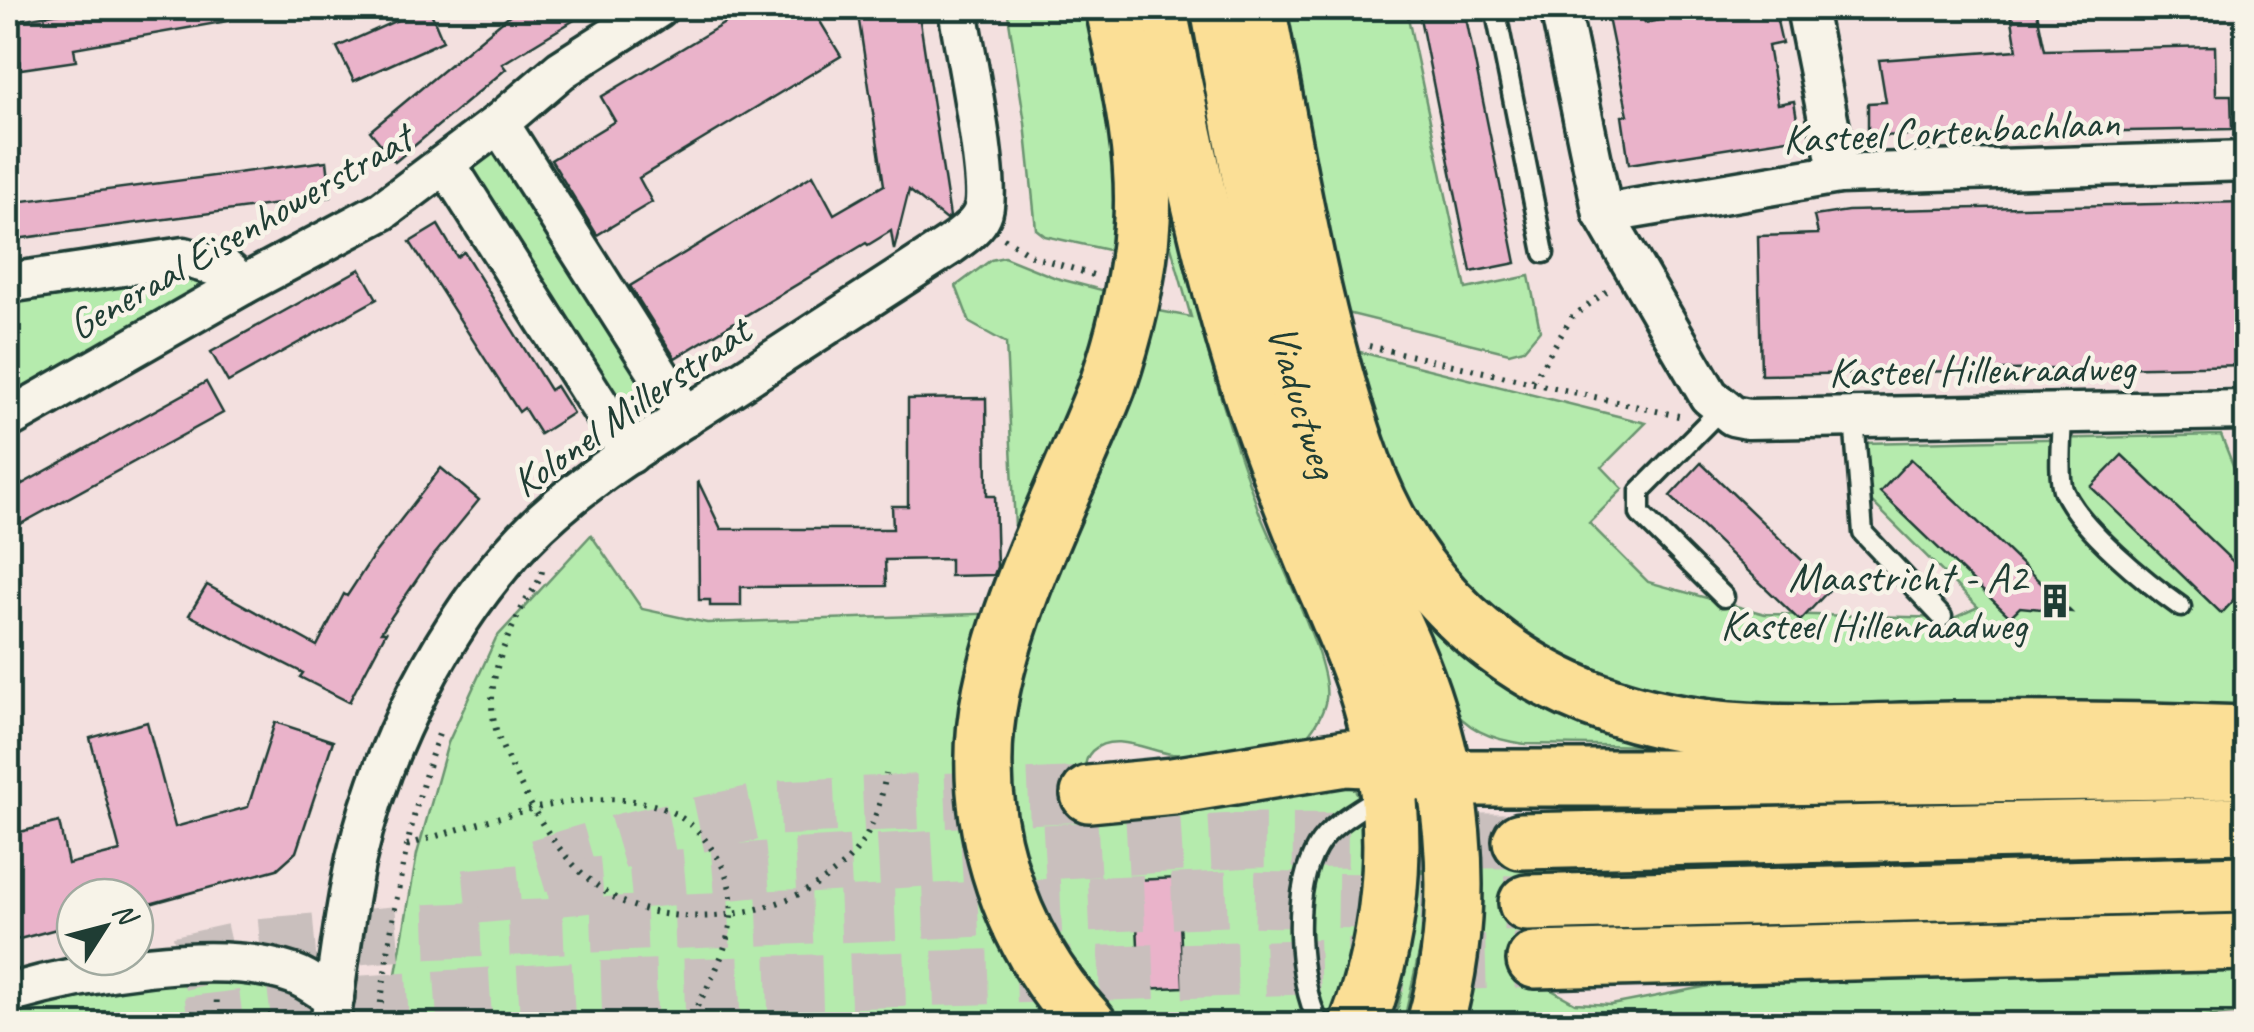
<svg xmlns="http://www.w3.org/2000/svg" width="2254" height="1032" viewBox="0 0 2254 1032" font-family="Caveat,sans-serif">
	<rect width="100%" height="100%" fill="#f3e0df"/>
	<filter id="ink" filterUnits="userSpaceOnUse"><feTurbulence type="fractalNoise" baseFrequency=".01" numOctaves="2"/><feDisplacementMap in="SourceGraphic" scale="20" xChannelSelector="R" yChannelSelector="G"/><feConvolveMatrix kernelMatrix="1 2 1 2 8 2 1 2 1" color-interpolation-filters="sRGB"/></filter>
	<g filter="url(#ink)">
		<g fill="#b5ebad" stroke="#6a9470" stroke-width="2.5">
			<polygon points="1007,8 1103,8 1114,60 1117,252 1045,236 1036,229 1025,123"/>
			<polygon points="1279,8 1406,8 1466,289 1529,276 1540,330 1524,349 1509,353 1343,312"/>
			<path d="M1137,10C1155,93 1177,177 1192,261C1196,281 1196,301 1200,321C1215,385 1236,447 1258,509C1274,551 1332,662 1326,699C1323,716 1308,740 1292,748C1276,757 1193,756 1172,754C1149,751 1113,731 1092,751C1078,764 1087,798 1088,816L1345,781L1354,788L1374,823L1342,1024H1120L1075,976L1030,886L1008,783L1017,679L1154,310L1191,317L1160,208Z"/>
			<polygon points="500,138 668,404 624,435 455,165"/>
			<polygon points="1004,257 1056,278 1117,294 1027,538 1015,527 1006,343 970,323 956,286 991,260"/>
			<polygon points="175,273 217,284 8,398 8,304"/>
			<polygon points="1352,350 1646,423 1602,467 1623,489 1589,523 1648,582 1765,614 1954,618 1978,607 1866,496 1863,443 2221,435 2246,498 2246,715 1880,713 1674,703 1525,643 1448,573 1394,490"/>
			<polygon points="591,535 642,609 707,623 1006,613 976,715 1068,1024 392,1024 393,991 417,854 448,743 496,638"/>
			<path d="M1404,576L1724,747L1525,744C1489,739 1467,730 1445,700Z"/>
			<polygon points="2246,840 2246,862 1521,877 1523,936 1530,963 1548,988 1575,1003 1611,1005 1745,979 2246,965 2246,1013 2108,1024 1457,1024 1481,866"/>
			<polygon points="1422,852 1423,935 1404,1020 1402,1024 1394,1024 1402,990 1413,873"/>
			<polygon points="218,971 284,985 300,1004 296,1024 8,1024 8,1004"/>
		</g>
		<g fill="#eab3ca" stroke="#1f3d34" stroke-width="2.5">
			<polygon points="89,8 227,8 228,21 74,48 76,61 21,69 19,58 8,60 8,22"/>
			<polygon points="424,8 429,8 443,41 354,81 337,47"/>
			<polygon points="518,8 594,8 502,64 506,69 395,162 370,131"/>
			<polygon points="750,8 812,8 841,56 639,178 652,202 597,235 551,160 615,121 601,97"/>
			<polygon points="857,8 918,8 950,217 946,220 909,190 894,250 891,231 868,245 866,243 675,358 630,286 813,175 834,214 884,185"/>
			<polygon points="1418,8 1464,8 1516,263 1471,272"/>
			<polygon points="1606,8 1641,8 1645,23 1689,14 1690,19 1748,8 1774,8 1782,43 1768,46 1778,104 1794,101 1800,137 1629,164 1622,116 1628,115"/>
			<polygon points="2010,8 2036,8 2045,50 2215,46 2216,95 2231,95 2232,129 1868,136 1868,103 1886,102 1879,60 2017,50"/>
			<polygon points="327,161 331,197 8,240 8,203"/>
			<polygon points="2246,202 2246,365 1761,375 1758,236 1818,234 1814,216 1848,211"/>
			<polygon points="438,225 457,257 464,252 550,390 556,386 573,413 540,434 524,408 519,412 410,242"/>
			<polygon points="360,269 377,299 228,382 211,352"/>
			<polygon points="206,382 223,413 8,531 8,492"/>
			<polygon points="986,398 987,496 995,496 997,567 994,575 950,576 950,559 885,560 886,586 741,587 741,606 710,606 710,600 699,600 698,481 721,529 893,529 892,506 908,506 908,399"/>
			<polygon points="2122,455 2246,574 2246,586 2221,613 2091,487"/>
			<polygon points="1911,459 1977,521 2071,612 2020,607 2010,617 1880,492"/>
			<polygon points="1701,463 1831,588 1800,621 1670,496"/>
			<polygon points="441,468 479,500 430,560 381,632 386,632 349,702 300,677 303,673 189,615 207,585 317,646 344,594 347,596 375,553"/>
			<polygon points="147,722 175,827 248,807 275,722 333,741 296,852 277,869 135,908 135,897 75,897 75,924 8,942 8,835 59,822 68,864 120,851 90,738"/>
			<polygon points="1178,878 1183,987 1140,989 1135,880"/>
		</g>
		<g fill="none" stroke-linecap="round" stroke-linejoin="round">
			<g stroke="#c9bfbd" stroke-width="55" stroke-dasharray="55 28" stroke-linecap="butt">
				<polyline points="538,866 626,840 777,808 1089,794"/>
				<polyline points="465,897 787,867 1252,840 1521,841"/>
				<polyline points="179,963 255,946 417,932 1228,899 1527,903"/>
				<polyline points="188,1024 349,1004 584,989 1535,960"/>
			</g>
			<g stroke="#1f3d34" stroke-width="25">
				<g id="lane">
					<polyline points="1495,8 1544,253"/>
					<polyline points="1721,409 1640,491 1640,514 1724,597"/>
					<path d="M2062,414C2062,432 2057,477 2064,492C2081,529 2147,583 2181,607"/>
					<polyline points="1854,418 1863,533 1942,617"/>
					<path d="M1319,1024C1297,979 1291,892 1317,847C1330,825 1358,810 1378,797"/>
				</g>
			</g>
			<g stroke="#1f3d34" stroke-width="45">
				<g id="street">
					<polyline points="1560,8 1603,214 1709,396 1733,416 1748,419 2246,410"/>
					<polyline points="1806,8 1839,174"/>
					<polyline points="499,123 686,417"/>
					<polyline points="446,164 630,454"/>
					<polyline points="1603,214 1839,174 2246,161"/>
					<polyline points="8,283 184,257 225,269 243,285"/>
					<polyline points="8,419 243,285 382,211 499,123 561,70 658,8"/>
					<path d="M8,994C85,972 216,947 293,974C308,979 321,990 334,998"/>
					<path d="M330,1024C338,969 344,914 356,859C381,748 445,622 524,539C576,484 644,444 707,403C787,351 868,299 949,246C961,237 976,228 982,214C994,189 963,43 958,8"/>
				</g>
			</g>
			<g stroke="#1f3d34" stroke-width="62">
				<g id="primary">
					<path d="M1158,8C1185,137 1210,265 1251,391C1272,454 1296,515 1321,576C1341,623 1362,669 1375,718C1401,820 1395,927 1358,1024"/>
					<path id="s1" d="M1219,8C1245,147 1267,287 1308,423C1331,501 1371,572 1403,646C1455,766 1470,899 1435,1024"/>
				</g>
			</g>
			<g stroke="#1f3d34" stroke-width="62">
				<g id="highway">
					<path d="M1257,8C1287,157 1311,321 1363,464C1419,619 1549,709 1710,728C1789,737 1872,731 1952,730C2050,729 2148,730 2246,734"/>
					<polyline points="1089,794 1173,786 1346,758 1366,759 1444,778 1692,778 2246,770"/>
					<polyline points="1521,841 2246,825"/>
					<polyline points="1527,903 2246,884"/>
					<polyline points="1535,960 2246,942"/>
					<path d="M1088,1024C1006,937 967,810 991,692C1013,585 1069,485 1108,384C1126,331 1139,276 1142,220C1146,148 1128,77 1114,8"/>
				</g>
			</g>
			<g stroke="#1f3d34" stroke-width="6" stroke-dasharray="2.5 8" stroke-linecap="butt">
				<polyline points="1004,238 1032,256 1093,275"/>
				<polyline points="1369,346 1683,417"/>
				<polyline points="1533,381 1572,317 1611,288"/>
				<path d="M542,571C540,583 530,593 524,604C508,635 491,670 492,705C493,734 508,759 520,784C540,824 566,865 604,891C673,939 804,916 856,851C874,829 881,801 886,774"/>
				<path d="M407,845C481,824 617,769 686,821C699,830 707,842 716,855C753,912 716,973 687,1024"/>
				<polyline points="90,1024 167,1014 298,1016"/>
				<polyline points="216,1024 217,994"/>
				<path d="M378,1024C391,926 405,828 439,734"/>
			</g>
			<use href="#lane" stroke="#f7f3e8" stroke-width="18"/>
			<use href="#street" stroke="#f7f3e8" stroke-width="38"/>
			<use href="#primary" stroke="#fbdf96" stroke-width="55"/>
			<use href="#highway" stroke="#fbdf96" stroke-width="55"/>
		</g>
	</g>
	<defs>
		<g id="building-bare" transform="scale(2.7)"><path d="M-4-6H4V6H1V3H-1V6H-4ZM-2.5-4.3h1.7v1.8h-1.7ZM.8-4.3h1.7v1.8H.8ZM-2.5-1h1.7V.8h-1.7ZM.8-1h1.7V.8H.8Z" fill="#1f3d34" stroke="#f7f3e8" stroke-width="2.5" paint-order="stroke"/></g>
	</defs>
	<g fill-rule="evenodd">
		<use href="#building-bare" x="2055" y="601"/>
	</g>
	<g text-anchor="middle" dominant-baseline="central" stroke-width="9" stroke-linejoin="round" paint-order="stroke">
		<g font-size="42" fill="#1f3d34" stroke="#f7f3e8">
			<text transform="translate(1951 131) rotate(-3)">Kasteel Cortenbachlaan</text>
			<text transform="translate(240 232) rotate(-30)">Generaal Eisenhowerstraat</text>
			<text transform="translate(1982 370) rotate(-1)">Kasteel Hillenraadweg</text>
			<text stroke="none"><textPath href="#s1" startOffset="402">Viaductweg</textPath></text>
			<text transform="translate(631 407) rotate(-35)">Kolonel Millerstraat</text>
		</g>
		<g font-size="42" fill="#1f3d34" stroke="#f7f3e8" text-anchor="end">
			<text x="2027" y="577">Maastricht - A2<tspan x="2027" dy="48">Kasteel Hillenraadweg</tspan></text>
		</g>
	</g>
	<rect width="2254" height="1032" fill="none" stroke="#f7f3e8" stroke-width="40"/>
	<rect x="20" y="20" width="2214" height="992" fill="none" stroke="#1f3d34" stroke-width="4" filter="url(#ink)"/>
	<g transform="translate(105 927) rotate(54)"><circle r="48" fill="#f7f3e8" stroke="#a1aaa0" stroke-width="2.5"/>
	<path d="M0-8L18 38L0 25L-18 38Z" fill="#1f3d34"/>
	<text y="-15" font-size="28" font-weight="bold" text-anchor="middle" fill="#1f3d34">N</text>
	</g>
</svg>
